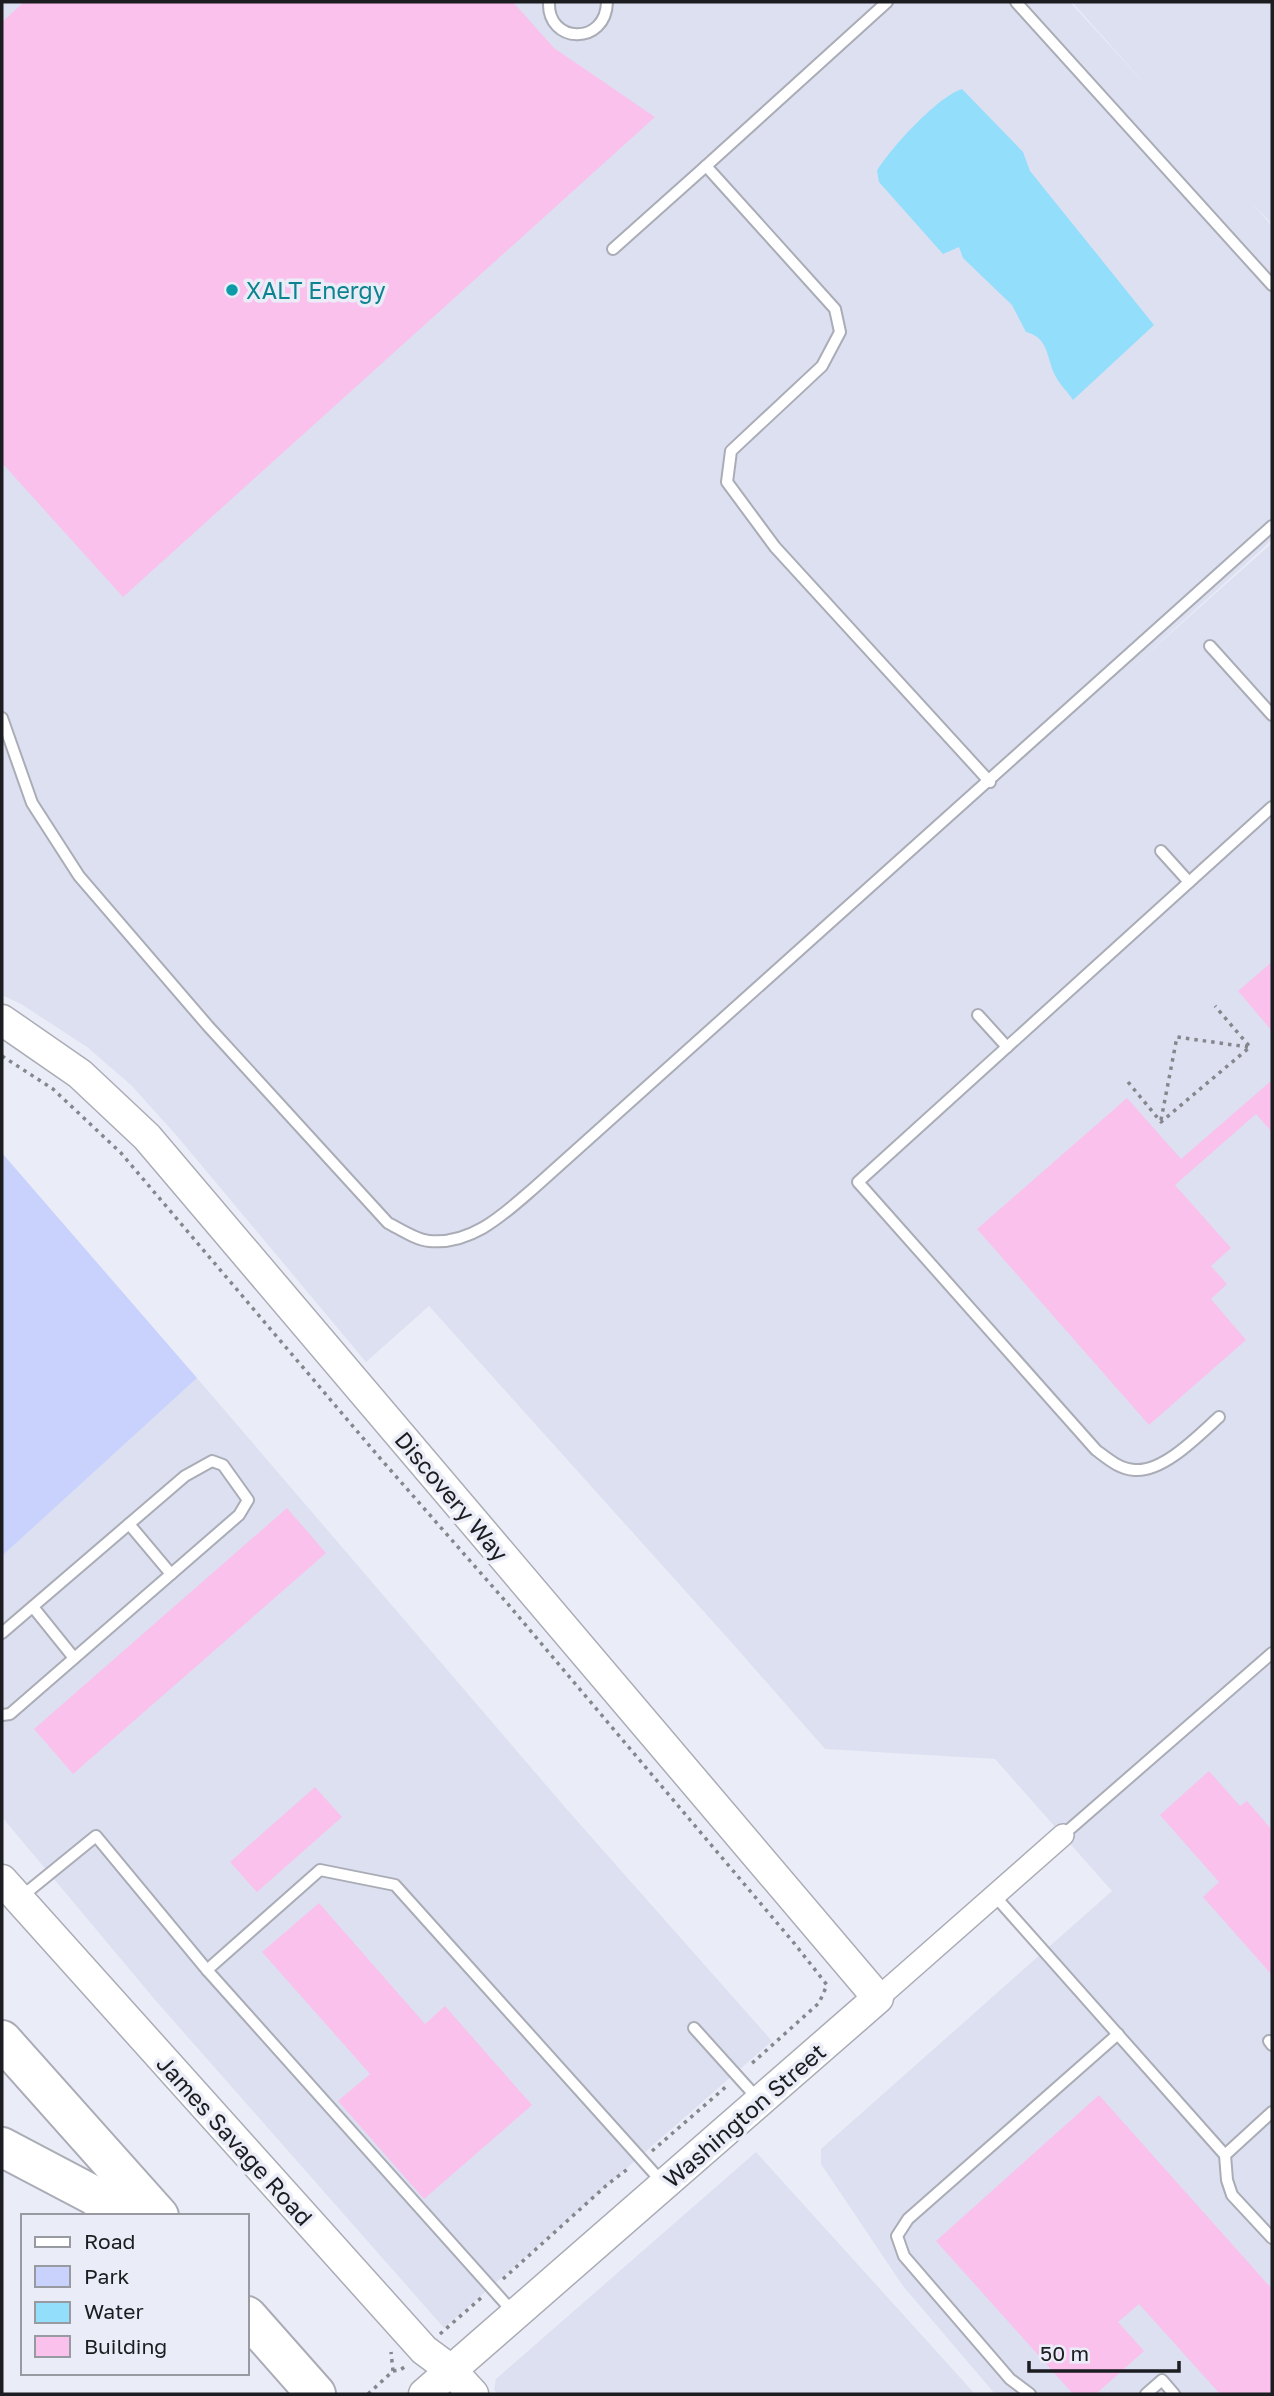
<svg xmlns="http://www.w3.org/2000/svg" width="1274" height="2396" viewBox="0 0 1274 2396" font-family="'Golos Text',sans-serif">
	<rect width="100%" height="100%" fill="#eaedf7"/>
	<g fill="#dce0f1">
		<polygon points="2,2 1070,2 1154,94 1072,2 1272,2 1272,224 1251,202 1272,226 1272,540 1127,672 1272,543 1272,2394 995,2394 903,2286 821,2164 821,2149 1112,1891 995,1759 825,1749 733,1644 429,1306 366,1362 177,1136 131,1085 87,1047 21,1004 2,995"/>
		<polygon points="197,1378 570,1813 772,2041 444,2328 156,2001 2,1817 2,1556"/>
		<polygon points="756,2152 975,2394 498,2394 494,2390 496,2379"/>
	</g>
	<polygon fill="#c9d2fc" points="2,1153 197,1378 2,1556"/>
	<path fill="#92defb" d="M962,89L1023,152L1030,171L1154,325L1073,400C1068,392 1060,385 1056,377C1046,359 1050,338 1026,332L1012,305L963,258L959,247L943,254L879,182L877,171C890,149 937,97 962,89Z"/>
	<g fill="#fac1ed">
		<polygon points="24,2 513,2 554,48 655,117 123,597 2,463 2,22"/>
		<polygon points="1272,962 1272,1031 1238,991"/>
		<polygon points="1272,1080 1272,1132 1256,1114 1175,1185 1231,1248 1211,1266 1227,1284 1211,1299 1246,1340 1149,1425 977,1229 1127,1098 1181,1159"/>
		<polygon points="287,1508 326,1553 73,1774 34,1729"/>
		<polygon points="1209,1771 1240,1806 1247,1801 1272,1830 1272,1838 1270,1840 1272,1843 1272,1975 1203,1897 1219,1882 1160,1815"/>
		<polygon points="315,1787 342,1817 257,1892 230,1862"/>
		<polygon points="319,1903 425,2024 445,2006 532,2105 424,2199 338,2101 370,2074 262,1952"/>
		<polygon points="1099,2095 1272,2289 1272,2394 1220,2394 1139,2304 1118,2322 1144,2351 1096,2394 1073,2394 936,2241"/>
	</g>
	<g fill="none" stroke-linecap="round" stroke-linejoin="round">
		<g stroke="#aaacb6" stroke-width="14">
			<g id="lane">
				<path d="M549,2C547,44 606,46 607,2"/>
				<polyline points="887,2 706,166 835,309 840,332 822,366 731,451 727,482 775,547 990,782"/>
				<polyline points="1016,2 1272,285"/>
				<polyline points="613,249 706,166"/>
				<polyline points="1210,646 1272,715"/>
				<path d="M2,718L32,803L79,876L208,1026L388,1223C400,1229 416,1240 429,1241C472,1245 504,1214 534,1188L1272,526"/>
				<polyline points="1161,851 1189,882"/>
				<polyline points="978,1015 1007,1047"/>
				<path d="M1219,1417C1199,1435 1164,1472 1135,1470C1119,1469 1108,1459 1096,1450L858,1182L1272,807"/>
				<polyline points="129,1524 171,1574"/>
				<polyline points="33,1607 74,1658"/>
				<polyline points="2,1633 185,1476 212,1461 223,1465 248,1500 239,1515 10,1714 2,1715"/>
				<polyline points="1063,1835 1272,1653"/>
				<polyline points="994,1895 1225,2155 1272,2112"/>
				<polyline points="21,1897 96,1836 207,1970 513,2312"/>
				<polyline points="207,1970 320,1870 395,1885 662,2182"/>
				<polyline points="694,2028 758,2099"/>
				<polyline points="1269,2041 1272,2045"/>
				<polyline points="1225,2155 1227,2180 1232,2195 1272,2238"/>
				<polyline points="1030,2394 1010,2379 904,2256 897,2236 908,2219 1118,2034"/>
				<polyline points="1146,2394 1162,2380 1174,2394"/>
			</g>
		</g>
		<g stroke="#aaacb6" stroke-width="24">
			<polyline id="street" points="878,1998 1063,1835"/>
		</g>
		<g stroke="#aaacb6" stroke-width="33">
			<g id="secondary">
				<polyline points="2,1020 80,1074 147,1137 878,1998 424,2394"/>
				<polyline points="2,1880 424,2350 451,2370 473,2394"/>
			</g>
		</g>
		<g stroke="#aaacb6" stroke-width="42">
			<g id="highway">
				<polyline points="2,2040 159,2216"/>
				<polyline points="2,2147 93,2195 123,2216"/>
				<polyline points="247,2316 316,2394"/>
			</g>
		</g>
		<g stroke="#85878d" stroke-width="3.5" stroke-dasharray="3.5 5" stroke-linecap="butt">
			<polyline points="2,1056 53,1089 121,1153 379,1457 507,1603 794,1943 827,1985 819,2003 749,2066"/>
			<polyline points="1128,1082 1161,1122 1250,1047 1215,1006"/>
			<polyline points="1161,1120 1177,1037 1248,1047"/>
			<polyline points="652,2151 728,2085"/>
			<polyline points="503,2279 608,2184 629,2168"/>
			<polyline points="440,2334 481,2298"/>
			<polyline points="393,2371 400,2370 406,2366"/>
			<polyline points="368,2394 393,2371 391,2352"/>
		</g>
		<use href="#lane" stroke="#fff" stroke-width="10"/>
		<use href="#street" stroke="#fff" stroke-width="21"/>
		<use href="#secondary" stroke="#fff" stroke-width="30"/>
		<use href="#highway" stroke="#fff" stroke-width="38"/>
	</g>
	<circle fill="#0f9aa8" stroke="#eaedf7" stroke-width="2.5" cx="232" cy="290" r="7"/>
	<g text-anchor="middle" dominant-baseline="central" stroke-width="7" stroke-linejoin="round" paint-order="stroke">
		<g font-size="23" fill="#0d838f" stroke="#eaedf7" text-anchor="start">
			<text x="246" y="290">XALT Energy</text>
		</g>
		<g font-size="23" fill="#1c1d20" stroke="#eaedf7">
			<text transform="translate(452 1496) rotate(50)">Discovery Way</text>
			<text transform="translate(744 2115) rotate(-41)">Washington Street</text>
			<text transform="translate(235 2140) rotate(48)">James Savage Road</text>
		</g>
	</g>
	<rect width="1274" height="2396" fill="none" stroke="#1c1d20" stroke-width="7"/>
	<rect x="21" y="2214" width="228" height="161" fill="#eaedf7" stroke="#989aa1" stroke-width="2"/>
	<rect x="35" y="2237" width="35" height="10" fill="#ffffff" stroke="#989aa1" stroke-width="2"/>
	<text x="84" y="2249" font-size="21" fill="#1c1d20">Road</text>
	<rect x="35" y="2266" width="35" height="21" fill="#c9d2fc" stroke="#989aa1" stroke-width="2"/>
	<text x="84" y="2284" font-size="21" fill="#1c1d20">Park</text>
	<rect x="35" y="2302" width="35" height="21" fill="#92defb" stroke="#989aa1" stroke-width="2"/>
	<text x="84" y="2319" font-size="21" fill="#1c1d20">Water</text>
	<rect x="35" y="2336" width="35" height="21" fill="#fac1ed" stroke="#989aa1" stroke-width="2"/>
	<text x="84" y="2354" font-size="21" fill="#1c1d20">Building</text>
	<path d="M1029 2361v10h150v-10" fill="none" stroke="#1c1d20" stroke-width="3.5"/>
	<text x="1040" y="2361" font-size="21" fill="#1c1d20" stroke="#eaedf7" stroke-width="5" paint-order="stroke">50 m</text>
</svg>
